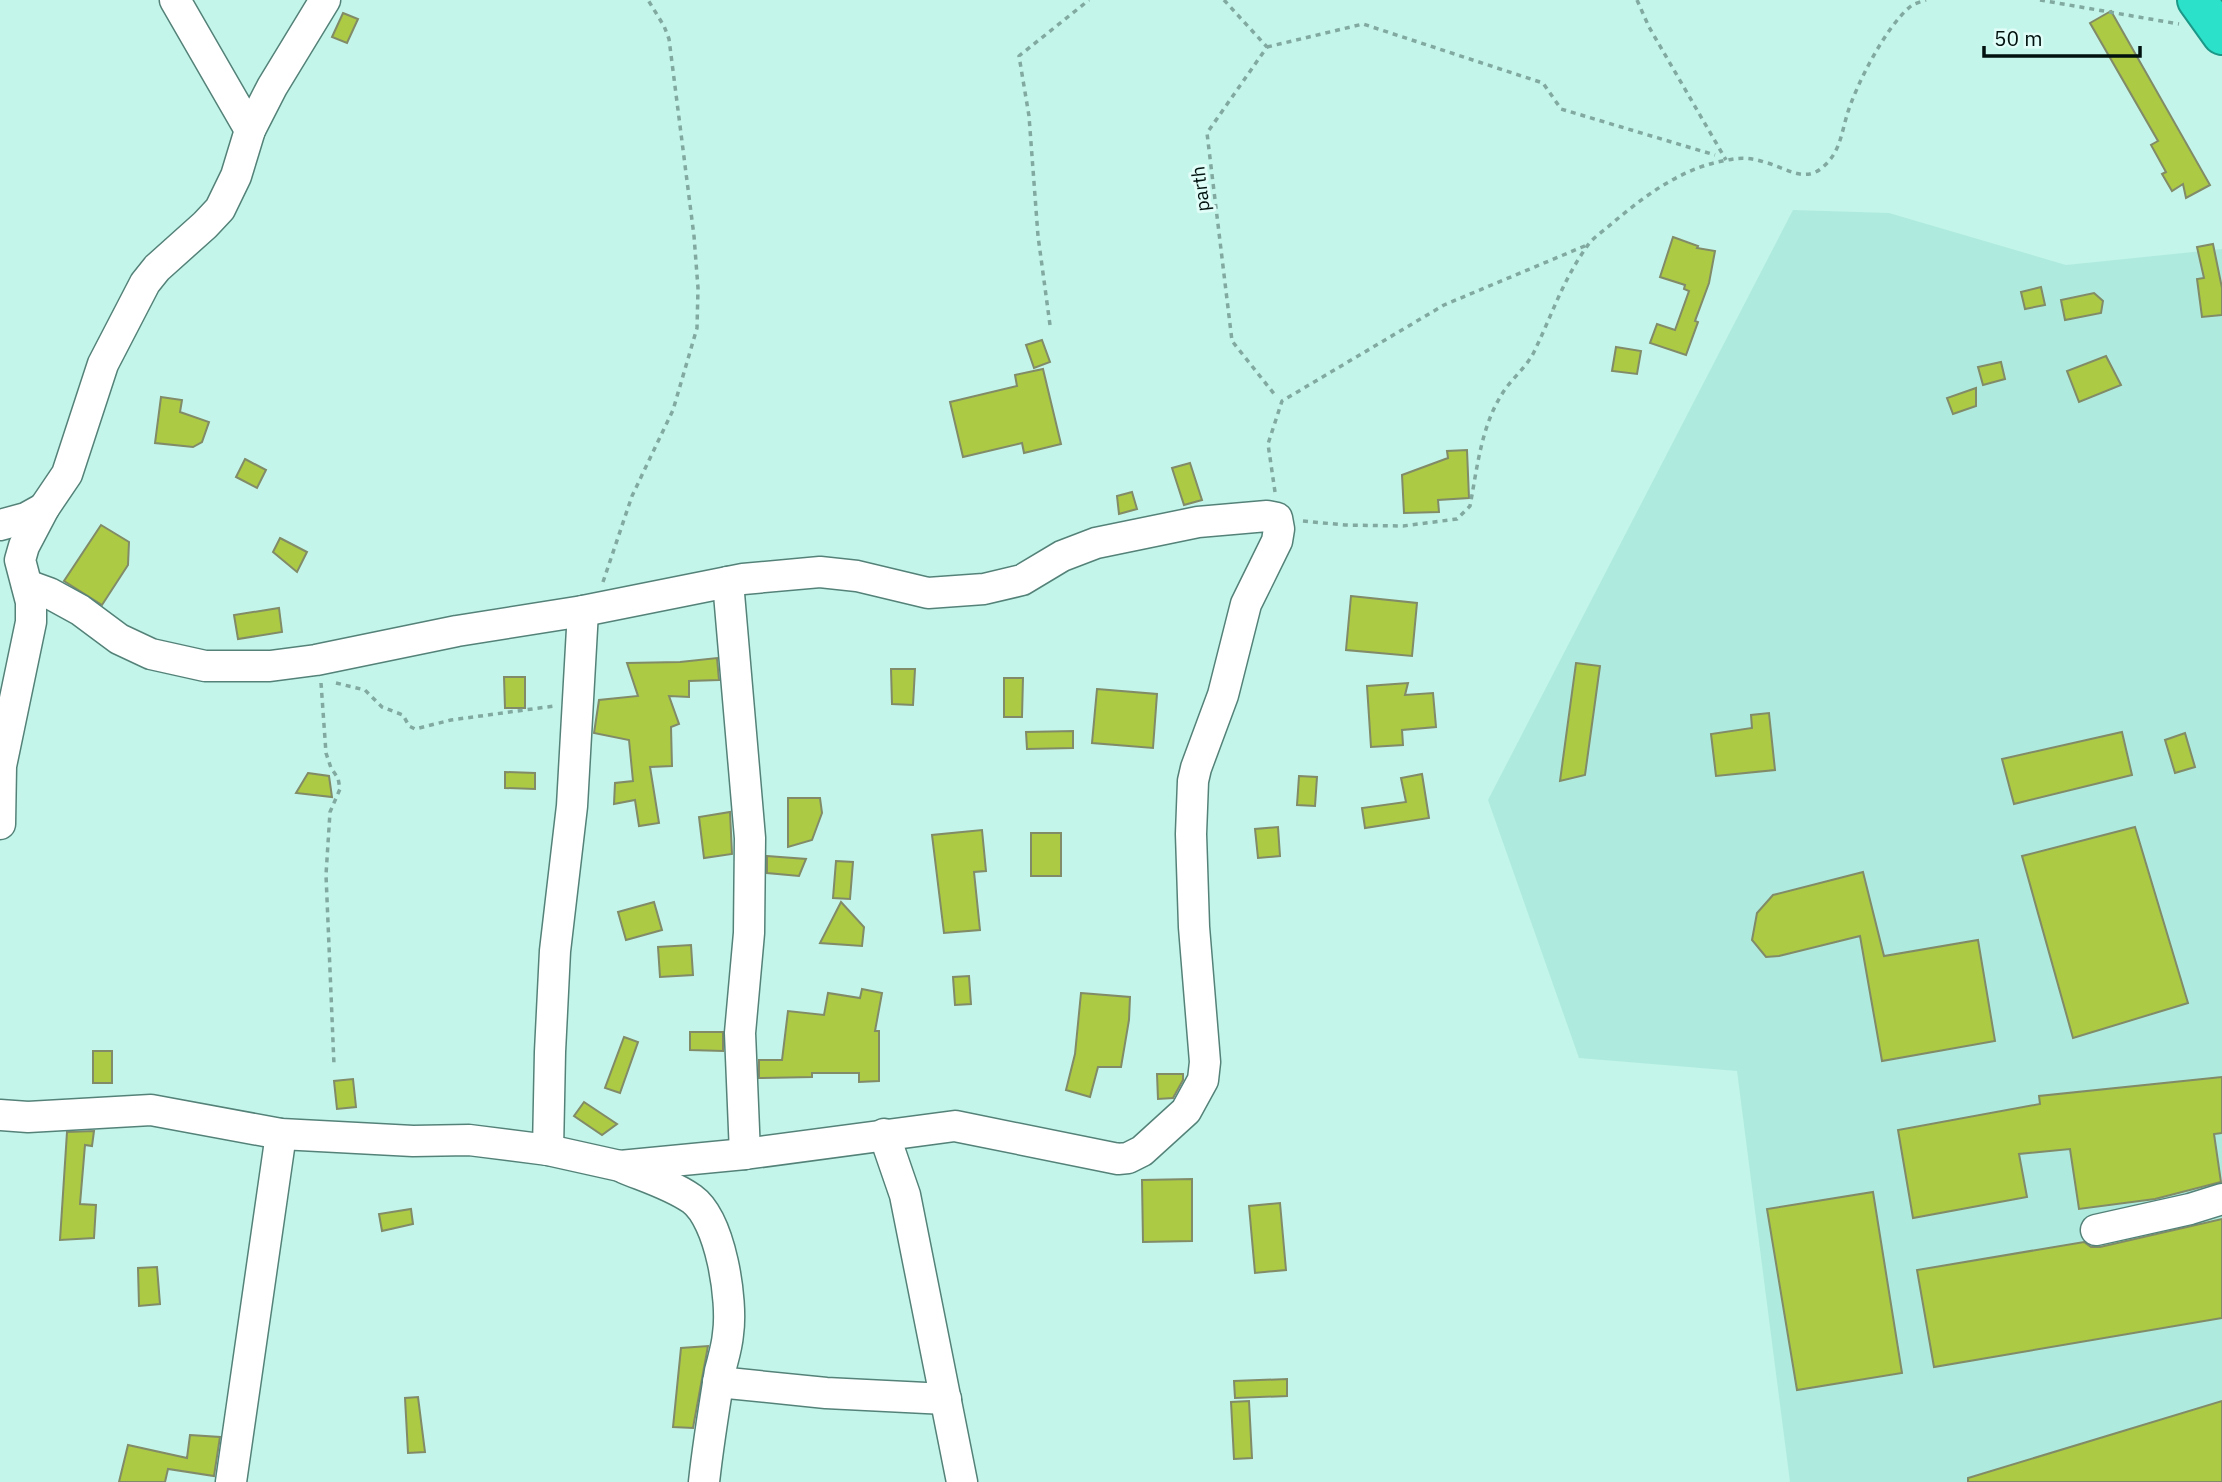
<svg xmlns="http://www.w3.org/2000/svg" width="2222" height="1482" viewBox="0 0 2222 1482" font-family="'IBM Plex Sans',sans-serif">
	<rect width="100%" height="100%" fill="#c3f5ea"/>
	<polygon fill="#afeade" points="1793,210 1889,213 2066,265 2222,249 2222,1482 1790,1482 1737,1071 1579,1058 1488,800"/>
	<g fill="#acca43" stroke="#818b68" stroke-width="2">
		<polygon points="2111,11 2210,185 2186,198 2183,184 2172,191 2162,174 2166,172 2151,145 2158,141 2090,23"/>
		<polygon points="343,13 358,19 347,43 332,37"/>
		<polygon points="1673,237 1698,246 1697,248 1715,251 1709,283 1695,321 1698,322 1686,355 1650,343 1657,324 1675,330 1689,291 1684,289 1685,285 1660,277"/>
		<polygon points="2213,244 2222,288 2222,315 2202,317 2197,279 2204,278 2197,247"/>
		<polygon points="2041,287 2045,305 2025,309 2021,292"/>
		<polygon points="2094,293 2103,301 2101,313 2065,320 2061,300"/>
		<polygon points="1042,340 1050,362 1034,368 1026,345"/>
		<polygon points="1616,347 1641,351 1637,374 1612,371"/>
		<polygon points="2106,356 2121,385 2079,402 2067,371"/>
		<polygon points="2001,362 2005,379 1983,385 1978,367"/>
		<polygon points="1043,369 1061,444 1024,453 1022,443 963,457 950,402 1017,386 1015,375"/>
		<polygon points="1976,388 1976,406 1953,414 1947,398"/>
		<polygon points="161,397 182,400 180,412 209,422 202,442 193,447 155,443"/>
		<polygon points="1467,450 1469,498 1438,500 1439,512 1404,513 1402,475 1448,458 1447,451"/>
		<polygon points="245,459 266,470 257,488 236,477"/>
		<polygon points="1190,463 1202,500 1184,505 1172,468"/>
		<polygon points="1132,492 1137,509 1119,514 1117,496"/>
		<polygon points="101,525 129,542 128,565 102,605 64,581"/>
		<polygon points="280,538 307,552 297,572 273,552"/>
		<polygon points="1351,596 1417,603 1412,656 1346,650"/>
		<polygon points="279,608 282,632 238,639 234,615"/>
		<polygon points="717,658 719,680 689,681 689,697 669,696 679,724 671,727 672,766 650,767 659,823 639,826 635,800 614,804 615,783 633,781 629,740 594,733 599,700 638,696 627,663 680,662"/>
		<polygon points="1576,663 1600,666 1585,775 1560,781"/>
		<polygon points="891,669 915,669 913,705 892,704"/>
		<polygon points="504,677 525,677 525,708 505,708"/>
		<polygon points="1004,678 1023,678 1022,717 1004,717"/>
		<polygon points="1408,683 1405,695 1433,693 1436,727 1402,730 1403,745 1371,747 1367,686"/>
		<polygon points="1097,689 1157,694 1153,748 1092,743"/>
		<polygon points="1769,713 1775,770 1716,776 1711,734 1752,728 1751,715"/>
		<polygon points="1073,731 1073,748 1027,749 1026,732"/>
		<polygon points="2122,732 2132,775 2014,804 2002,759"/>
		<polygon points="2185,733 2195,767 2175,773 2165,740"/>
		<polygon points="505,772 535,773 535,789 505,788"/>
		<polygon points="308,773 329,776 332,797 296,793"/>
		<polygon points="1422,774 1429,818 1365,828 1362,808 1406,802 1401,778"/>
		<polygon points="1299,776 1317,777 1315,806 1297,805"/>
		<polygon points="788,798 820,798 822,813 812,840 788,847"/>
		<polygon points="730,812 732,854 704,858 699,817"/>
		<polygon points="1278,827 1280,856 1258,858 1255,829"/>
		<polygon points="2135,827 2188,1003 2073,1038 2022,856"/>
		<polygon points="982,830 986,871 974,872 980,930 944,933 932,835"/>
		<rect x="1031" y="833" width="30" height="43"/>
		<polygon points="767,856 806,859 799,876 767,873"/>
		<polygon points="836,861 853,862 850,899 833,898"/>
		<polygon points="1863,872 1884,956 1978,940 1995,1041 1882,1061 1860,936 1779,956 1766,957 1752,940 1757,913 1773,895"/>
		<polygon points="654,902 662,930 626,940 618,912"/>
		<polygon points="841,902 864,927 862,946 820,943"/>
		<polygon points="691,945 693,975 660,977 658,947"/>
		<polygon points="969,976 971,1004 955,1005 953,977"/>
		<polygon points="862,989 882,993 875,1031 879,1031 879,1081 859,1082 859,1073 812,1073 812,1077 759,1078 759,1060 782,1060 788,1011 824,1015 828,993 860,998"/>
		<polygon points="1081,993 1130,997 1129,1020 1121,1067 1098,1067 1090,1097 1066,1090 1075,1054"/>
		<polygon points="690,1032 723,1032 723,1051 690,1050"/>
		<polygon points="624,1037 638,1042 620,1093 605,1088"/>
		<rect x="93" y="1051" width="19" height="32"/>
		<polygon points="1157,1074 1183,1074 1183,1080 1173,1098 1158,1099"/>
		<polygon points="2222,1077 2222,1133 2214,1134 2221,1182 2155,1199 2079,1209 2070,1149 2019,1154 2027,1197 1913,1218 1898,1130 2040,1104 2039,1096"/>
		<polygon points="353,1079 356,1107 337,1109 334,1081"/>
		<polygon points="584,1102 617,1124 602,1135 574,1116"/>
		<polygon points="94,1131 92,1146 85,1145 80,1204 96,1205 94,1238 60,1240 67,1132"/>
		<polygon points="1192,1179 1192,1241 1143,1242 1142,1180"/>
		<polygon points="1873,1192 1902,1373 1797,1390 1767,1209"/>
		<polygon points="1280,1203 1286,1270 1255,1273 1249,1206"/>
		<polygon points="411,1209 413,1224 382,1231 379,1214"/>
		<polygon points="2222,1219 2222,1318 1934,1367 1917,1270 2084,1242 2091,1247 2100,1247"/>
		<polygon points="157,1267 160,1304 139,1306 138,1268"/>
		<polygon points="708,1346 693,1428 673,1427 681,1348"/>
		<polygon points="1287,1379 1287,1396 1235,1398 1234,1381"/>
		<polygon points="418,1397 425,1452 408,1453 405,1398"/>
		<polygon points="1249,1401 1252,1458 1234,1459 1231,1402"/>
		<polygon points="2222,1401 2222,1482 1968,1482 1968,1478"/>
		<polygon points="190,1435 220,1437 214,1476 168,1469 165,1482 119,1482 128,1445 187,1458"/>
	</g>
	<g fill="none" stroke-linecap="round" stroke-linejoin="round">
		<g stroke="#548279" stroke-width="33">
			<g id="minor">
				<polyline points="175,0 250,130"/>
				<polyline points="0,525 26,518 44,508"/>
				<polyline points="728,582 750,838 749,933 740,1033 745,1154"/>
				<polyline points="0,824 1,766 31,622 31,602 20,560 24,546 44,508 67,474 103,364 145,283 157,268 205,225 220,209 236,176 250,130 272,87 325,0"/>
				<polyline points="0,1115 28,1117 151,1110 281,1134 413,1141 469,1140 548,1150 620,1166 745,1154 955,1126 1118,1159 1128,1158 1142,1151 1186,1111 1203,1080 1205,1062 1194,927 1191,834 1193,781 1196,768 1223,695 1246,604 1277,541 1279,529 1277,518 1267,516 1198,522 1096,543 1062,556 1022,580 984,589 928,593 857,576 820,572 743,579 583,611 457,631 316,660 270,666 205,666 151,654 119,639 80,610 49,593 27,585"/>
				<polyline points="884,1134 905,1195 962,1482"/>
				<polyline points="548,1150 550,1052 555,951 572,806 583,611"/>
				<path d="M624,1168C646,1177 672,1185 692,1199C721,1220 733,1301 728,1334C727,1347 723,1359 720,1371C714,1408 708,1445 704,1482"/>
				<polyline points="2096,1230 2190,1209 2222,1199"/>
				<polyline points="718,1382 826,1393 946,1399"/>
				<polyline points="231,1482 281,1134"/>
			</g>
		</g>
		<g stroke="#1c9888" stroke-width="42">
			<polyline id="highway" points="2197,0 2222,35"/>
		</g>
		<g stroke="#82a9a0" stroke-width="3.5" stroke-dasharray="5 5" stroke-linecap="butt">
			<polyline points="1224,0 1267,47 1207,133 1232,341 1275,395"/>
			<polyline points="1637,0 1649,27 1726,160"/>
			<polyline points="2040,0 2179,24"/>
			<polyline points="1267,47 1363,24 1543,83 1561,109 1715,155"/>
			<polyline points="1050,325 1038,236 1029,116 1019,56 1089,0"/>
			<polyline points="1275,492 1268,444 1282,401 1444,305 1587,245"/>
			<path d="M1303,521L1345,525L1403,526L1457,519L1470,506C1477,469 1481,427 1502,394C1511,379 1526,368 1534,352C1551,317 1563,280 1586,248C1591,239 1601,233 1609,226C1643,197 1682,167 1728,160C1741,157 1752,158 1764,162C1785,167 1804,184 1823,167C1840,152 1841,135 1847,115C1856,85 1886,26 1911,6C1915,3 1921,2 1926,0"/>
			<polyline points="603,582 632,496 673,410 697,328 698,288 694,236 669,39 664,26 648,0"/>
			<polyline points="321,683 326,753 331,768 338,778 340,789 330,812 326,875 334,1065"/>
			<polyline points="336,683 365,690 382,707 403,715 409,726 415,729 451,720 554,706"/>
		</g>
		<use href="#minor" stroke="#fff" stroke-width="30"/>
		<use href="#highway" stroke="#2be1c9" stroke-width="38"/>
	</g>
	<g text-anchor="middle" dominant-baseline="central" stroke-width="6" stroke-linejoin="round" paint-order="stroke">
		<g font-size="19" fill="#01110e" stroke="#e0fdf7">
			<text transform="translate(1200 189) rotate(-97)">parth</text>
		</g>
	</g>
	<path d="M1984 46v10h156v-10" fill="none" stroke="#01110e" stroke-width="3.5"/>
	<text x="1994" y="46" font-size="21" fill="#01110e" stroke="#e0fdf7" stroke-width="5" paint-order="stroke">50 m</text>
</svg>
